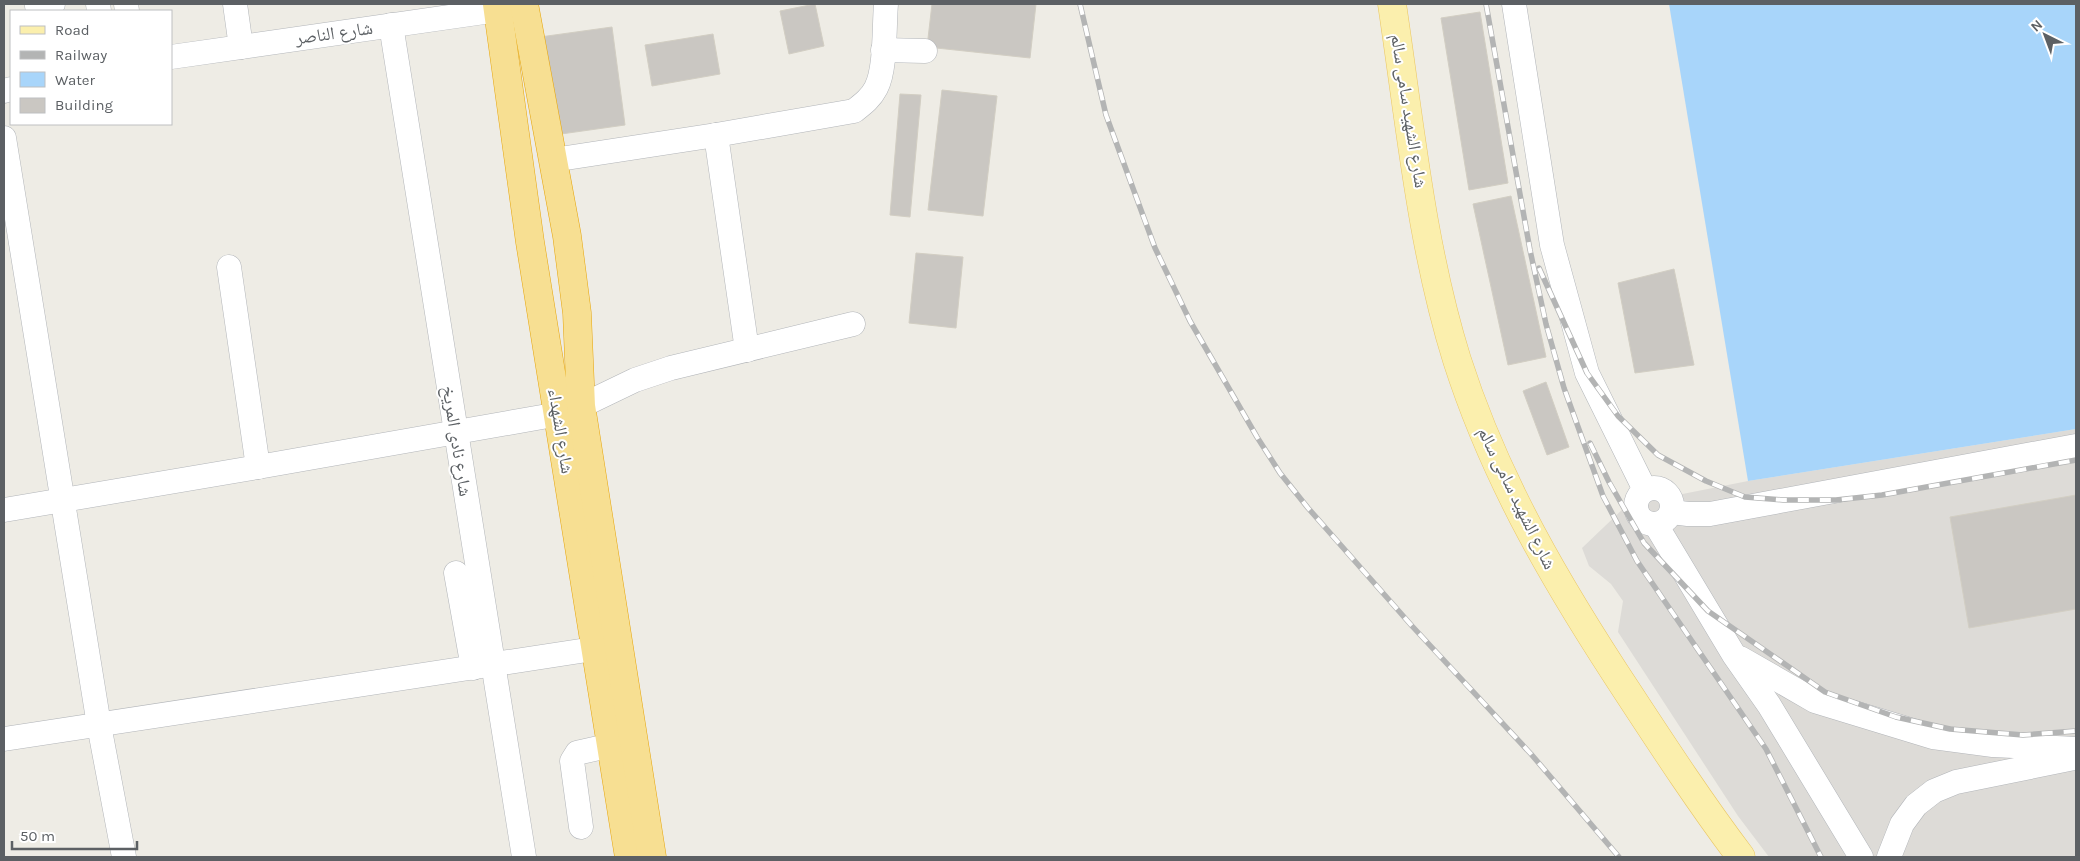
<svg xmlns="http://www.w3.org/2000/svg" width="2080" height="861" viewBox="0 0 2080 861" font-family="Karla,'Noto Naskh Arabic',sans-serif">
	<rect width="100%" height="100%" fill="#eeece5"/>
	<polygon fill="#dddbd7" points="2076,429 2076,857 1769,857 1738,816 1618,632 1623,601 1611,584 1589,566 1582,548 1627,505 1748,481"/>
	<polygon fill="#a8d5fa" points="1669,4 2076,4 2076,429 1748,481"/>
	<g fill="#cac7c2" stroke="#d2cec3">
		<polygon points="815,4 824,46 789,54 780,11"/>
		<polygon points="932,4 1036,4 1030,58 927,47"/>
		<polygon points="1480,12 1508,183 1469,190 1441,18"/>
		<polygon points="612,27 625,125 554,135 540,37"/>
		<polygon points="713,34 720,74 652,86 645,45"/>
		<polygon points="942,90 997,96 983,216 928,210"/>
		<polygon points="900,94 921,95 910,217 890,215"/>
		<polygon points="1511,196 1546,357 1508,365 1473,204"/>
		<polygon points="916,253 963,257 956,328 909,323"/>
		<polygon points="1674,269 1694,365 1635,373 1618,283"/>
		<polygon points="1546,382 1569,447 1547,455 1523,391"/>
		<polygon points="2076,495 2076,609 1969,628 1950,517"/>
	</g>
	<g fill="none" stroke-linecap="round" stroke-linejoin="round">
		<g stroke="#b2b5b9" stroke-width="25">
			<g id="minor">
				<polyline points="98,4 99,11"/>
				<polyline points="126,4 127,11"/>
				<polyline points="235,4 241,47"/>
				<polyline points="1514,4 1552,245 1587,373 1645,490"/>
				<polyline points="37,6 53,4"/>
				<polyline points="391,25 524,857"/>
				<polyline points="883,50 925,51"/>
				<polyline points="171,57 498,10"/>
				<polyline points="4,91 11,89"/>
				<polyline points="716,135 747,350"/>
				<polyline points="4,138 99,725 124,857"/>
				<path d="M553,160L716,135L854,111C863,104 871,98 876,88C886,69 884,27 886,4"/>
				<polyline points="229,267 258,467"/>
				<polyline points="581,406 635,380 671,368 853,324"/>
				<circle cx="1654" cy="506" r="18"/>
				<polyline points="4,510 258,467 559,414"/>
				<polyline points="1672,512 1688,514 1710,514 2076,446"/>
				<polyline points="1656,525 1734,655 1769,705 1861,857"/>
				<polyline points="456,573 473,668"/>
				<polyline points="1740,658 1815,701 1933,737 1993,745 2076,749"/>
				<polyline points="4,739 613,646"/>
				<polyline points="581,827 572,761 577,753 581,752 612,745"/>
				<polyline points="1889,857 1902,824 1916,805 1934,791 1956,782 2074,758"/>
			</g>
		</g>
		<g stroke="#eac662" stroke-width="29">
			<path id="major" d="M1392,4C1410,123 1421,245 1457,360C1496,482 1559,588 1629,694C1665,749 1701,804 1741,857"/>
		</g>
		<g stroke="#e6a50c" stroke-width="29">
			<g id="highway">
				<polyline points="497,4 530,242 629,857"/>
				<polyline points="524,4 567,236 577,313 581,406 652,857"/>
			</g>
		</g>
		<use href="#minor" stroke="#fff" stroke-width="24"/>
		<use href="#major" stroke="#fbefad" stroke-width="28"/>
		<use href="#highway" stroke="#f7df92" stroke-width="28"/>
		<g stroke="#b3b4b4" stroke-width="5.5">
			<g id="rail">
				<polyline points="1080,4 1106,115 1155,248 1190,321 1257,437 1280,473 1308,508 1412,626 1531,754 1619,857"/>
				<polyline points="1486,4 1530,250 1546,324 1564,388 1603,496 1637,561 1766,749 1821,857"/>
				<polyline points="1539,268 1587,373 1618,416 1658,455 1706,481 1745,497 1783,500 1836,500 1882,495 2076,460"/>
				<polyline points="1590,443 1609,482 1644,543 1708,611 1825,692 1896,717 1950,729 2023,735 2076,731"/>
			</g>
		</g>
		<use href="#rail" stroke="#fff" stroke-width="4" stroke-dasharray="11" stroke-linecap="butt"/>
	</g>
	<g text-anchor="middle" dominant-baseline="central" stroke-width="4" stroke-linejoin="round" paint-order="stroke">
		<g font-size="18" fill="#5c6064" stroke="#fff">
			<text transform="translate(334 33) rotate(-8)">شارع الناصر</text>
			<text transform="translate(1409 111) rotate(81)">شارع الشهيد سامى سالم</text>
			<text transform="translate(561 431) rotate(81)">شارع الشهداء</text>
			<text transform="translate(457 441) rotate(81)">شارع نادى المريخ</text>
			<text transform="translate(1517 498) rotate(64)">شارع الشهيد سامى سالم</text>
		</g>
	</g>
	<rect width="2080" height="861" fill="none" stroke="#5c6064" stroke-width="10"/>
	<rect x="10" y="10" width="162" height="115" fill="#ffffff" stroke="#bebfc1"/>
	<rect x="20" y="26" width="25" height="8" fill="#fbefad" stroke="#bebfc1"/>
	<text x="55" y="35" font-size="15" fill="#5c6064">Road</text>
	<rect x="20" y="51" width="25" height="8" fill="#b3b4b4" stroke="#bebfc1"/>
	<text x="55" y="60" font-size="15" fill="#5c6064">Railway</text>
	<rect x="20" y="72" width="25" height="15" fill="#a8d5fa" stroke="#bebfc1"/>
	<text x="55" y="85" font-size="15" fill="#5c6064">Water</text>
	<rect x="20" y="98" width="25" height="15" fill="#cac7c2" stroke="#bebfc1"/>
	<text x="55" y="110" font-size="15" fill="#5c6064">Building</text>
	<g transform="translate(2045 35) rotate(318)" stroke="#ffffff" stroke-width="4" paint-order="stroke">
	<path d="M0-4L9 19L0 12L-9 19Z" fill="#5c6064"/>
	<text y="-8" font-size="14" font-weight="bold" text-anchor="middle" fill="#5c6064">N</text>
	</g>
	<path d="M12 841v8h125v-8" fill="none" stroke="#5c6064" stroke-width="2.5"/>
	<text x="20" y="841" font-size="15" fill="#5c6064" stroke="#ffffff" stroke-width="4" paint-order="stroke">50 m</text>
</svg>
